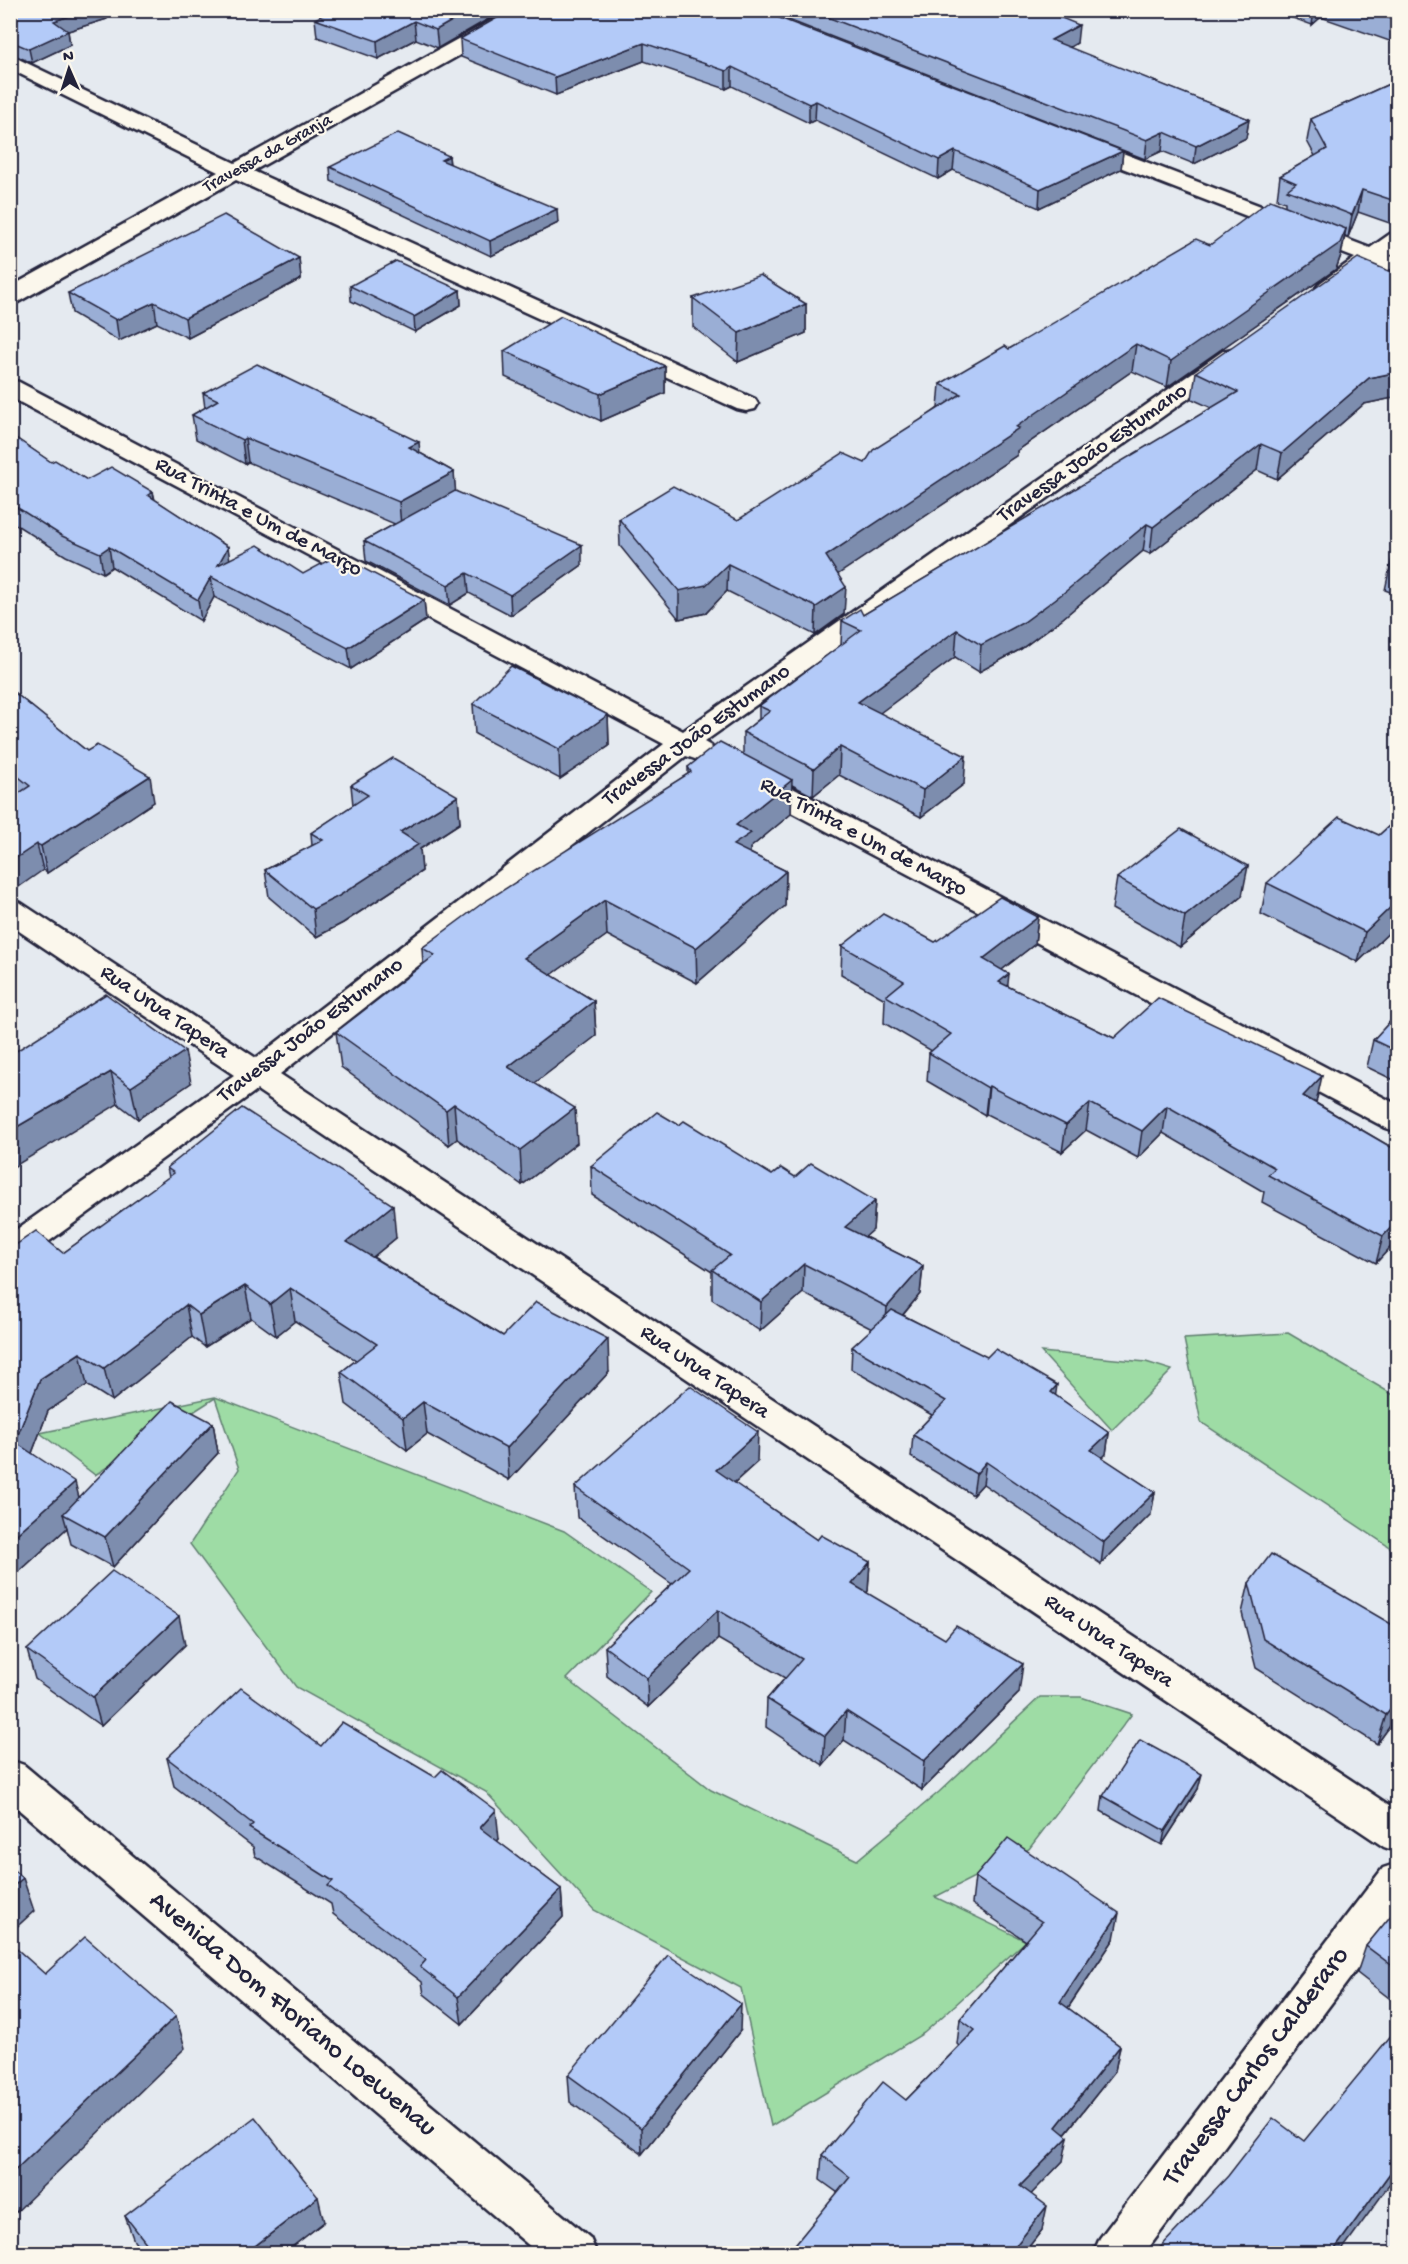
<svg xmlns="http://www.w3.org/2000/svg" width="1408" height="2264" viewBox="0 0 1408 2264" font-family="'Gochi Hand',sans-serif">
	<rect width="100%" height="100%" fill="#e5eaf0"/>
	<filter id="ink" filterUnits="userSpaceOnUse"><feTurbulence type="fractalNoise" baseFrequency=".0167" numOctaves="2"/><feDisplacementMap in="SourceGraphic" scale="12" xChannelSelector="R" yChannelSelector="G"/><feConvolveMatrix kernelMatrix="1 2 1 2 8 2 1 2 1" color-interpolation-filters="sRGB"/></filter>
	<g filter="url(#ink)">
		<g fill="#9edca5" stroke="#607f70" stroke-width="1.5">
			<polygon points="1288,1333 1397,1397 1397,1552 1201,1422 1184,1339"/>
			<polygon points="1041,1352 1146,1362 1172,1370 1112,1430"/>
			<polygon points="215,1397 564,1531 651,1592 567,1679 711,1790 857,1860 939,1792 1040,1697 1081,1697 1132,1714 1029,1849 935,1897 1026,1941 924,2033 771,2126 741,1988 594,1910 486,1792 296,1687 190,1544 239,1469 215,1398 95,1475 40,1433"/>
		</g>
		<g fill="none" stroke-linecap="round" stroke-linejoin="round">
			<g stroke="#22223b" stroke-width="5">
				<g id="minor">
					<polygon points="510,10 536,10 533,14 253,171 755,399 758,404 755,409 746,411 737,409 236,180 18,302 10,304 10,287 218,172 10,69 10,55 235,163"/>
					<path d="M1081,137L1370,248L1390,234L1398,232V250L1390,256L1396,258L1398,266L1388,270L1375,266C1359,277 1340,298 1320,293L1316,288L1320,283L1355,258L1073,149L1070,144L1073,139Z"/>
					<polygon points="1232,349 1241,351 1244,356 1241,361 704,742 711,746 715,752 711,758 701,761 686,756 280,1074 1398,1811 1398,1852 1384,1847 257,1090 22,1261 10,1265 10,1234 234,1075 10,925 10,900 21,903 256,1058 664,744 10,397 10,380 19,382 683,731 1223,351"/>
					<polygon points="752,770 762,772 1398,1105 1398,1132 1386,1128 742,786 737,779 742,772"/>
					<polygon points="10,1760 24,1765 590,2238 597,2254 539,2254 10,1802"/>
					<polygon points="1398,1863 1398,1914 1144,2254 1093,2254 1100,2238 1383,1868"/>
				</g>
			</g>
			<use href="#minor" fill="#fbf7ec" fill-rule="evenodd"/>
		</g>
		<g fill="#9aaed5" stroke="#22223b" stroke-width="1.5">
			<polygon points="10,10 107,19 68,31 70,45 32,63 10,53"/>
			<polygon points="504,10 438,48 416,39 378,59 317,37 315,19"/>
			<polygon points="511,10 1123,151 1121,169 1039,208 953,170 938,179 815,120 809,123 732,86 726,89 644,61 556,95 461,57 460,39"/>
			<polygon points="763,10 1042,10 1077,43 1069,48 1249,119 1246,138 1194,164 1162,151 1145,159"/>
			<polygon points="1271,10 1398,10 1398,44 1321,17 1312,25"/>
			<polygon points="1398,80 1398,226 1358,212 1348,237 1345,236 1341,255 1336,269 1167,387 1132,371 1017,451 1017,455 838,574 844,614 815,635 727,591 706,613 679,619 620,546 619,519 738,520 865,463 938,408 940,384 1009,349 1285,206 1285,202 1277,199 1280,176 1315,156 1307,141 1311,119"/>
			<polygon points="449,156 450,164 558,223 491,256 331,181 330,167"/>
			<polygon points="299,258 301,279 188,338 157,323 119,341 72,313 68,293"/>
			<polygon points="1398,275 1398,397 1364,404 1277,479 1257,470 1150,554 1143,551 1063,618 1021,649 979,672 955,657 879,713 964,784 921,817 839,775 813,796 792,785 791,814 750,848 750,853 786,871 785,906 697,983 607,935 551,975 594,1001 596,1036 534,1083 577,1143 522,1185 457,1139 449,1145 341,1067 336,1032 423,964 422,948 688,774 688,767 743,754 743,732 759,719 759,706 841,645 842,621 863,615 1212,408 1192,399 1196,372"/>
			<polygon points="350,286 460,290 461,305 415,332 351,301"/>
			<polygon points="693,298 806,304 806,333 738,362 693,327"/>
			<polygon points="504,351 665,366 665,393 601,421 505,377"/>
			<polygon points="203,393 420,453 454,472 455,491 582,565 511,615 469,593 450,605 366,561 364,541 395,524 248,462 245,464 196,439 192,415 205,408"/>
			<polygon points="10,434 51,462 87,480 153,492 155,500 228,547 229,559 424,600 426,620 351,669 214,597 201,621 112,567 103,573 66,556 10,521"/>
			<polygon points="1398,539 1398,595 1385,590 1396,540"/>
			<polygon points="10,689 87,751 154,802 47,873 43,870 15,796 10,792"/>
			<polygon points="473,704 608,715 609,746 560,779 475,734"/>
			<polygon points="351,785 458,796 460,823 420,849 422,871 343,923 316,937 269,897 265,870 312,846 311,833 353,805"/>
			<polygon points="1398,818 1398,924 1358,962 1261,914 1267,883 1379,835"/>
			<polygon points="1117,878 1242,896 1180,947 1112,909"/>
			<polygon points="1038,917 1035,944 1001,970 1007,986 1114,1038 1316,1103 1396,1150 1398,1148 1398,1239 1376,1263 1262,1202 1264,1192 1163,1133 1138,1158 1086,1130 1062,1152 986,1114 985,1115 927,1081 929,1053 932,1051 884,1023 885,999 841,974 842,946 935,942"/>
			<polygon points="1398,1013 1398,1082 1367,1067 1373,1040"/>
			<polygon points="10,1055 191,1083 138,1119 118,1104"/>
			<polygon points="679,1125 772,1175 795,1177 875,1201 873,1230 865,1237 923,1266 920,1294 903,1315 1056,1396 1109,1433 1106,1454 1102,1458 1155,1492 1151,1514 1101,1564 983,1484 973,1495 911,1457 913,1435 932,1415 851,1369 852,1347 872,1329 803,1293 760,1331 712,1299 712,1272 592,1195 591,1166"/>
			<polygon points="167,1168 396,1238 373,1257 503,1336 609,1372 509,1480 427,1434 407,1450 346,1404 341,1372 356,1360 295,1321 276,1336 251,1318 205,1347 192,1337 112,1401 87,1385 48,1411 32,1453 79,1497 213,1423 218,1453 113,1567 71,1544 67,1528 10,1580 10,1249 63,1253 169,1177"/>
			<polygon points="757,1462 734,1483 817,1540 870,1562 868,1591 866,1593 1019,1693 922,1790 844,1740 823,1765 766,1727 767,1699 785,1678 718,1639 648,1707 607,1676 605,1647 672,1584 577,1517 575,1487"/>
			<polygon points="1249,1583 1398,1628 1398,1715 1377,1744 1256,1668 1242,1613"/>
			<polygon points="185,1645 101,1726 35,1679 27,1650"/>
			<polygon points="321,1746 499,1839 497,1841 561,1889 563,1917 462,2024 424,1994 422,1982 333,1914 331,1904 255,1856 253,1847 174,1786 167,1758"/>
			<polygon points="1198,1789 1162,1845 1101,1811 1103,1796"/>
			<polygon points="975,1877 1114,1939 1068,2008 1120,2046 1115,2071 1065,2134 1063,2161 1031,2194 1042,2230 1024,2253 788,2253 838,2193 820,2180 822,2155 906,2100 959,2046 957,2044 960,2019 1026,1941 972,1904"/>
			<polygon points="1398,1907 1398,2005 1357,1973 1366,1946"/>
			<polygon points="740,2031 642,2154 570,2102 568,2075"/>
			<polygon points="125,2216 324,2222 284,2253 143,2253 134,2241"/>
		</g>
		<g fill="#7d8dae" stroke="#22223b" stroke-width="1.5">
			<polygon points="88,10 106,10 107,19 68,31 70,45 32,63 29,49 54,21"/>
			<polygon points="471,10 504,10 438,48 436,30"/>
			<polygon points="1314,10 1323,10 1321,17 1312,25"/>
			<polygon points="414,21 416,39 378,59 377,41"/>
			<polygon points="1079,25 1077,43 1049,59 1051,40"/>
			<polygon points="644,43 644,61 556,95 555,77"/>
			<polygon points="732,67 732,86 726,89 726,71"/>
			<polygon points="816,101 815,120 809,123 809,104"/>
			<polygon points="1249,119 1246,138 1194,164 1196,146"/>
			<polygon points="1164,132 1162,151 1145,159 1147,140"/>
			<polygon points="955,151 953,170 938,179 939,160"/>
			<polygon points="1123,151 1121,169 1039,208 1040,189"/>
			<polygon points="449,156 450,170 441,160"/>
			<polygon points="1362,190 1358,212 1348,237 1352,215"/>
			<polygon points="557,209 558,223 491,256 490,241"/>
			<polygon points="1346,229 1341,255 1336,269 1167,387 1171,361"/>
			<polygon points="299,258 301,279 188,338 185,318"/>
			<polygon points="460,290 461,305 415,332 414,317"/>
			<polygon points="154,302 157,323 119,341 116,320"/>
			<polygon points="806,304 806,333 738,362 739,333"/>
			<polygon points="1136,344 1132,371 1017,451 1017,455 825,583 826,556"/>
			<polygon points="665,366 665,393 601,421 600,394"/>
			<polygon points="1398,372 1398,397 1364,404 1277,479 1282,453 1369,378"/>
			<polygon points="245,438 248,462 245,464 242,440"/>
			<polygon points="419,442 421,465 409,447"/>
			<polygon points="1261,444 1257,470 1150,554 1153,527"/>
			<polygon points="454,472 456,496 401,526 399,502"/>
			<polygon points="153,492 157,513 148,495"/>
			<polygon points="1147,524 1143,551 1063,618 1021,649 979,672 981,645"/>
			<polygon points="582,545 582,565 511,615 510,595"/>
			<polygon points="109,547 112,567 103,573 100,553"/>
			<polygon points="228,547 231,568 218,565"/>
			<polygon points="728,564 727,591 706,613 679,619 679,591"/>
			<polygon points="467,573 469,593 450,605 448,585"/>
			<polygon points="211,577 214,597 201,621 198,600"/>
			<polygon points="846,587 844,614 815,635 816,607"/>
			<polygon points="424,600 426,620 351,669 348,648"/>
			<polygon points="957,630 955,657 857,730 858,702"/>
			<polygon points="608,715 609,746 560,779 559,749"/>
			<polygon points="840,747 839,775 813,796 814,769"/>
			<polygon points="966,756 964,784 921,817 923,790"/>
			<polygon points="150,776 154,802 47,873 41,846"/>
			<polygon points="792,780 791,814 750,848 750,868 733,845 736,825"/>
			<polygon points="458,796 460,823 420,849 422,871 343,923 316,937 313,909 400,832"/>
			<polygon points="37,844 43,870 10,893 10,862"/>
			<polygon points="1248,866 1242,896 1180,947 1185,916"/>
			<polygon points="786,871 785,906 697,983 696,948"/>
			<polygon points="605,900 607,935 526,993 524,958"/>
			<polygon points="1398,900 1398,924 1358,962 1365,932"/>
			<polygon points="1038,917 1035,944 980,987 983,959"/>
			<polygon points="1009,974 1006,1002 999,982"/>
			<polygon points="594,1001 596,1036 510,1102 508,1067"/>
			<polygon points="185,1051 191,1083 138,1119 131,1087"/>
			<polygon points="111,1072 118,1104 10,1169 10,1131"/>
			<polygon points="1322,1076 1316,1103 1303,1096"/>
			<polygon points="989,1086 986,1114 985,1115 988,1088"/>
			<polygon points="1090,1103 1086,1130 1062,1152 1066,1125"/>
			<polygon points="454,1104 457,1139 449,1145 446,1110"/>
			<polygon points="1167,1106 1163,1133 1138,1158 1142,1131"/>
			<polygon points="575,1108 577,1143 522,1185 520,1150"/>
			<polygon points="875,1201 873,1230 844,1256 845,1227"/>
			<polygon points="393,1205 396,1238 352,1274 347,1242"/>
			<polygon points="1398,1220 1398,1239 1376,1263 1383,1236"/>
			<polygon points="804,1264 803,1293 760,1331 761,1302"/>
			<polygon points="923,1266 920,1294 885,1336 887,1307"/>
			<polygon points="245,1286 251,1318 205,1347 199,1315"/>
			<polygon points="290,1288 295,1321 276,1336 270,1304"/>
			<polygon points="186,1305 192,1337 112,1401 104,1368"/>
			<polygon points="608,1339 609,1372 509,1480 507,1448"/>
			<polygon points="80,1353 87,1385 48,1411 24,1474 15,1442 40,1379"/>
			<polygon points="1057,1385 1054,1407 1051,1392"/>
			<polygon points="423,1402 427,1434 407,1450 403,1418"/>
			<polygon points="213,1423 218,1453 113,1567 105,1537"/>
			<polygon points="758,1432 757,1462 715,1500 716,1470"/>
			<polygon points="1109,1433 1106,1454 1088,1472 1091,1450"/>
			<polygon points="986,1462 983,1484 973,1495 976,1474"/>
			<polygon points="75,1482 83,1513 63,1514 67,1528 10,1580 10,1540"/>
			<polygon points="1155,1492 1151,1514 1101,1564 1104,1542"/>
			<polygon points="870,1562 868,1591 850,1614 852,1584"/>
			<polygon points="718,1610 718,1639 648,1707 647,1678"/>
			<polygon points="179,1616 185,1645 101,1726 93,1697"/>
			<polygon points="1023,1664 1019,1693 922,1790 924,1761"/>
			<polygon points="1398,1700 1398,1715 1377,1744 1386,1715"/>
			<polygon points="846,1711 844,1740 823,1765 825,1736"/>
			<polygon points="1202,1774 1198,1789 1162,1845 1165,1831"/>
			<polygon points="496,1810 499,1839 483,1856 480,1828"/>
			<polygon points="23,1878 34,1911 10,1933 10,1889"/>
			<polygon points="561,1889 563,1917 462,2024 458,1997"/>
			<polygon points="1119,1913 1114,1939 1055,2027 1060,2002"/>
			<polygon points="741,2004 740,2031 642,2154 641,2128"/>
			<polygon points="176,2016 185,2048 10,2218 10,2175"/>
			<polygon points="1120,2046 1115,2071 1051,2151 1056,2127"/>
			<polygon points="1068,2137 1063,2161 1016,2210 1020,2186"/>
			<polygon points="1398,2162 1398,2173 1340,2253 1332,2253"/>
			<polygon points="318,2197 324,2222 284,2253 246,2253"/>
			<polygon points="1047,2206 1042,2230 1024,2253 1010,2253"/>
		</g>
		<g fill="#b3caf8" stroke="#22223b" stroke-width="1.5">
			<polygon points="10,10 88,10 54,21 68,31 29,49 10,41"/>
			<polygon points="332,10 471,10 436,30 414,21 377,41 315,19"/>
			<polygon points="511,10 759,10 1123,151 1040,189 955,151 939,160 816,101 809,104 732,67 726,71 644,43 555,77 460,39"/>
			<polygon points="809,10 1042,10 1079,25 1051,40 1249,119 1196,146 1164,132 1147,140"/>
			<polygon points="1367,10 1398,10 1398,21"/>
			<polygon points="1398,80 1398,202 1362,190 1352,215 1287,190 1296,183 1280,176 1327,149 1311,119"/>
			<polygon points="398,133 449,156 441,160 557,209 490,241 330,167"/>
			<polygon points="1270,200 1346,229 1340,243 1171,361 1136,344 1016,427 1019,428 826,556 846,587 816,607 728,564 706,585 679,591 619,519 673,486 738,520 843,453 865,463 873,450 961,394 940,384 1005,346 1009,349 1196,239 1210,245"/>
			<polygon points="224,215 299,258 185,318 154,302 116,320 68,293"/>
			<polygon points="1358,258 1398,275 1398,372 1369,378 1282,453 1261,444 1153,527 1147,524 1066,591 1024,622 981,645 957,630 858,702 966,756 923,790 840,747 814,769 743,732 770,711 759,706 861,630 842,621 860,609 863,615 1238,392 1196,372"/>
			<polygon points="396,261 460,290 414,317 350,286"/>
			<polygon points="760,275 806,304 739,333 693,298"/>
			<polygon points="561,316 665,366 600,394 504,351"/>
			<polygon points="257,364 419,442 409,447 454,472 399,502 245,438 242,440 192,415 218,400 203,393"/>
			<polygon points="10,434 51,462 55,460 87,480 111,467 153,492 148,495 228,547 218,565 258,545 303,574 338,555 424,600 348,648 211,577 198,600 109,547 100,553 62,536 10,503"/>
			<polygon points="455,491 582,545 510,595 467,573 448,585 364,541"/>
			<polygon points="511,666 608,715 559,749 473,704"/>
			<polygon points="10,689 87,751 97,745 150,776 41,846 37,844 10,862 10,799 30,786 10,770"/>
			<polygon points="720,742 792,780 736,825 751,833 733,845 786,871 696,948 605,900 524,958 594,1001 508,1067 575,1108 520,1150 454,1104 446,1110 336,1032 435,955 422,948 484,902 691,772 688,767"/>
			<polygon points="393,758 458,796 400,832 419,844 339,896 313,909 265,870 323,840 311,833 368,795 351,785"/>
			<polygon points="1339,817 1379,835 1398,818 1398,900 1365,932 1267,883"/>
			<polygon points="1181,829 1248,866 1185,916 1117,878"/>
			<polygon points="1000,897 1038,917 983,959 1009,974 999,982 1114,1038 1158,998 1322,1076 1303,1096 1396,1150 1398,1148 1398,1220 1383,1236 1268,1175 1275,1168 1167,1106 1142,1131 1090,1103 1066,1125 989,1086 988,1088 929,1053 951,1034 886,996 904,981 842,946 883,914 935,942"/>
			<polygon points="106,994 185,1051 131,1087 111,1072 10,1131 10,1055"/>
			<polygon points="1398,1013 1398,1052 1373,1040"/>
			<polygon points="242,1108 393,1205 347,1242 503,1336 536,1302 608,1339 507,1448 423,1402 403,1418 341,1372 377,1344 290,1288 270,1304 245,1286 199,1315 186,1305 104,1368 80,1353 40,1379 15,1442 75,1482 10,1540 10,1249 36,1231 63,1253 174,1173 167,1168"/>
			<polygon points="657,1112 679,1125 684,1121 772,1175 781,1168 795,1177 811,1163 875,1201 845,1227 923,1266 887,1307 804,1264 761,1302 712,1270 730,1255 591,1166"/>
			<polygon points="892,1310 987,1357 995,1349 1057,1385 1051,1392 1109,1433 1091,1450 1155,1492 1104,1542 986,1462 976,1474 913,1435 946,1401 852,1347"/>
			<polygon points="690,1386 758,1432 716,1470 817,1540 821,1535 870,1562 852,1584 945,1639 956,1626 1023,1664 924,1761 846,1711 825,1736 767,1699 802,1659 718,1610 647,1678 605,1647 689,1568 575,1487"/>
			<polygon points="172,1401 213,1423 105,1537 63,1514"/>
			<polygon points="1271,1554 1398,1628 1398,1700 1386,1715 1263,1639 1249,1583"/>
			<polygon points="112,1571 179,1616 93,1697 27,1650"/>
			<polygon points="241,1688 321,1746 342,1722 435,1777 442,1770 496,1810 480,1828 561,1889 458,1997 420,1967 426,1960 328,1886 333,1881 249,1828 253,1824 167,1758"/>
			<polygon points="1140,1740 1202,1774 1165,1831 1103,1796"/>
			<polygon points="1008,1838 1119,1913 1060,2002 1120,2046 1056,2127 1068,2137 1020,2186 1047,2206 1010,2253 788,2253 850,2177 822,2155 883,2082 906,2100 975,2030 960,2019 1042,1922 975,1877"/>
			<polygon points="10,1867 23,1878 10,1889"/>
			<polygon points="1398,1907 1398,1970 1366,1946"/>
			<polygon points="85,1937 176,2016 10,2175 10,1943 45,1974"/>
			<polygon points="668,1955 741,2004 641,2128 568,2075"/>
			<polygon points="1398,2027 1398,2162 1332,2253 1155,2253 1228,2176 1273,2118 1304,2141"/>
			<polygon points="255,2117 318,2197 246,2253 154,2253 125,2216"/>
		</g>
	</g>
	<g text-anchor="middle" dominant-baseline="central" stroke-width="4.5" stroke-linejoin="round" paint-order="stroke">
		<g font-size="18" fill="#22223b" stroke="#fbf7ec">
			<text transform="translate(268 154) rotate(-29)">Travessa da Granja</text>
		</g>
		<g font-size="22" fill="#22223b" stroke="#fbf7ec">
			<text transform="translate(1093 454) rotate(-35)">Travessa João Estumano</text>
			<text transform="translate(258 518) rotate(28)">Rua Trinta e Um de Março</text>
			<text transform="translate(697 736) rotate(-36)">Travessa João Estumano</text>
			<text transform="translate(863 838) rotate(28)">Rua Trinta e Um de Março</text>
			<text transform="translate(164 1013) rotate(34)">Rua Urua Tapera</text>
			<text transform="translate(311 1031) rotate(-37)">Travessa João Estumano</text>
			<text transform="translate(704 1373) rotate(34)">Rua Urua Tapera</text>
			<text transform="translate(1108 1642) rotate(34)">Rua Urua Tapera</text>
		</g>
		<g font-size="27" fill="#22223b" stroke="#fbf7ec">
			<text transform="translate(292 2015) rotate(40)">Avenida Dom Floriano Loewenau</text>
			<text transform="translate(1257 2067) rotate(-53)">Travessa Carlos Calderaro</text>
		</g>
	</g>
	<rect width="1408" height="2264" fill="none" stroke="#fbf7ec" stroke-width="36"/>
	<rect x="18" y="18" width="1372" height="2228" fill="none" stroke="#22223b" stroke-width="2" filter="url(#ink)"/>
	<g transform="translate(69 69) rotate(357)" stroke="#fbf7ec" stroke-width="4.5" paint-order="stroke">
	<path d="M0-4.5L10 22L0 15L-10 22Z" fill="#22223b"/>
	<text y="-9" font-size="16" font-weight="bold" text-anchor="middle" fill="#22223b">N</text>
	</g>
</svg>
